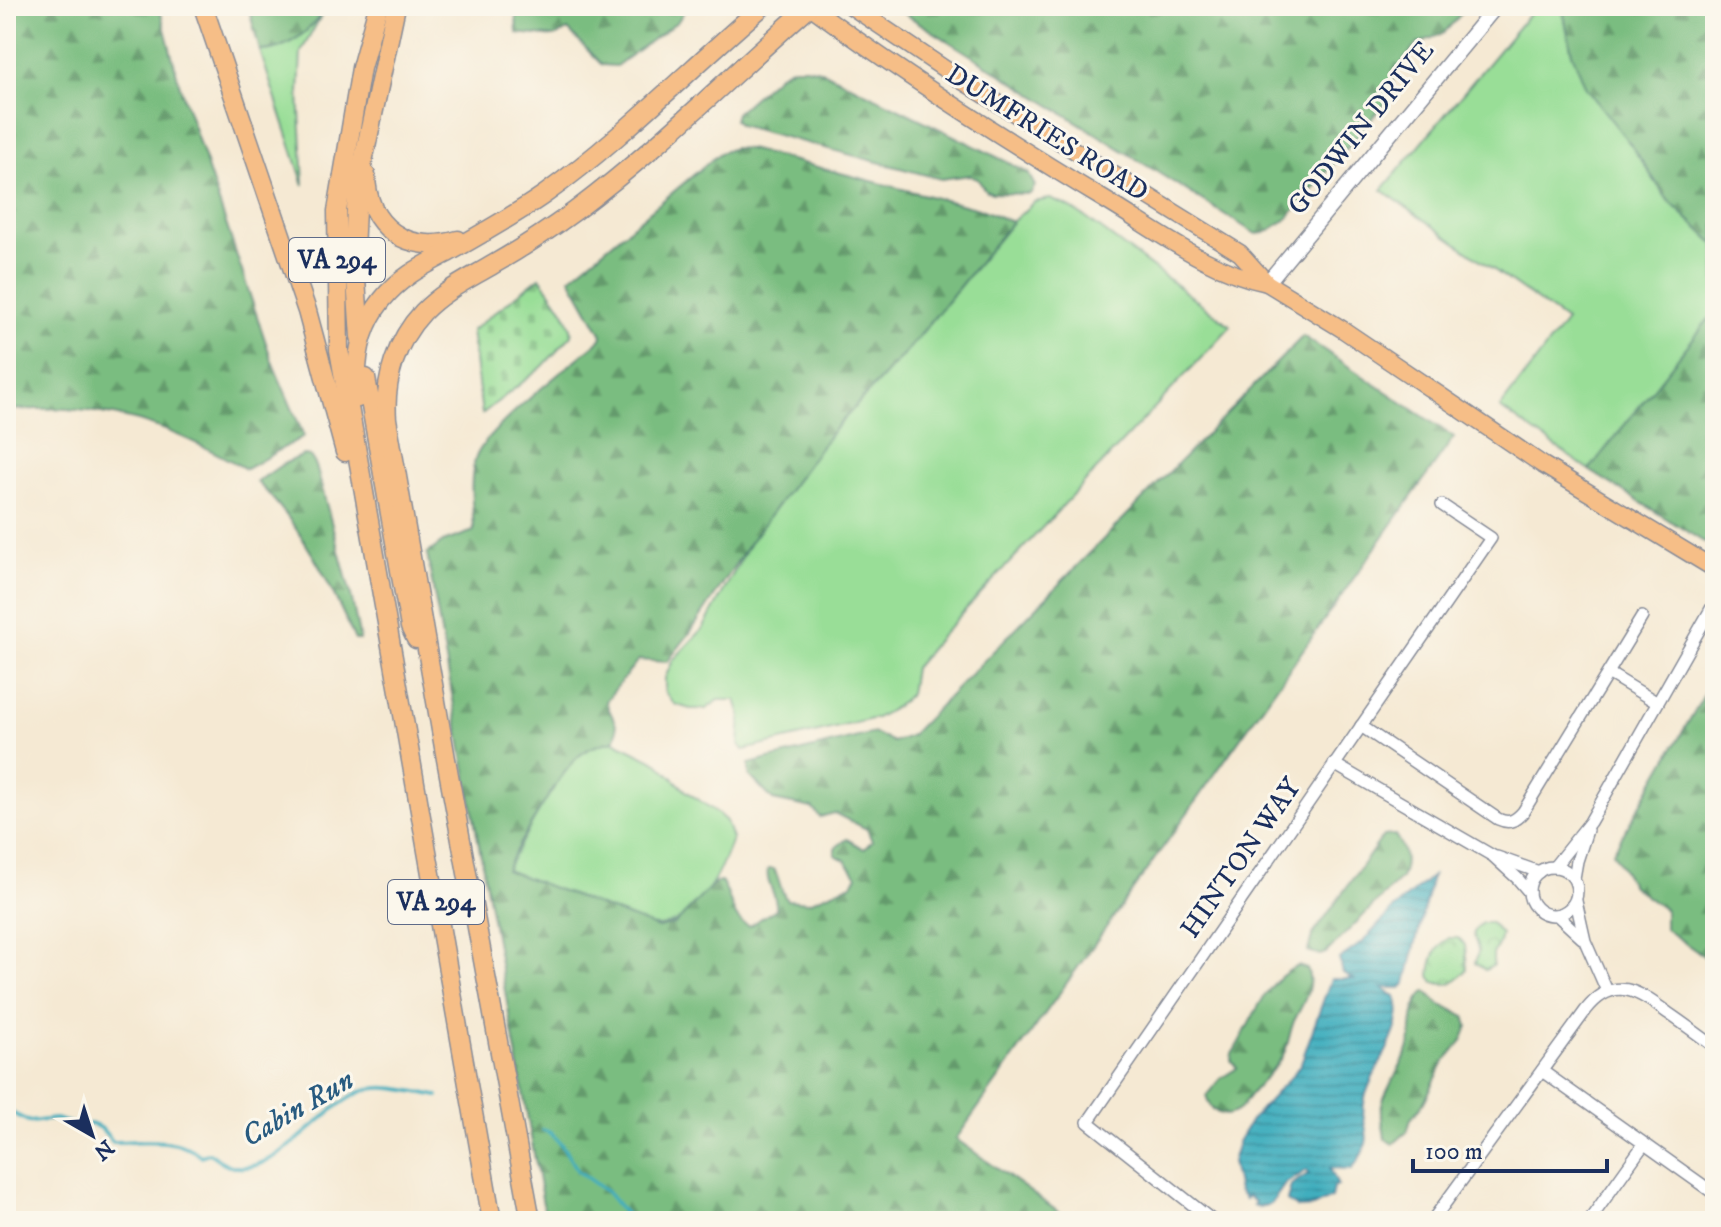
<svg xmlns="http://www.w3.org/2000/svg" width="1721" height="1227" viewBox="0 0 1721 1227" font-family="'IM FELL DW Pica',serif">
	<defs>
		<pattern id="forest-firs" width="22" height="20" patternUnits="userSpaceOnUse" patternTransform="scale(2)"><rect width="22" height="20" fill="#7abd80"/><path d="M5 1l3.5 6h-7zM16 11l3.5 6h-7z" fill="#639a6c"/></pattern>
		<pattern id="cemetery-stones" width="16" height="16" patternUnits="userSpaceOnUse" patternTransform="scale(2)"><rect width="16" height="16" fill="#99de97"/><path d="M2 7V4a2 2 0 0 1 4 0v3zM10 15v-3a2 2 0 0 1 4 0v3z" fill="#83bf85"/></pattern>
		<pattern id="park-crowns" width="20" height="18" patternUnits="userSpaceOnUse" patternTransform="scale(2)"><rect width="20" height="18" fill="#99de97"/><path d="M2 6a3 3 0 1 1 6 0M12 15a3 3 0 1 1 6 0" fill="none" stroke="#83bf85"/></pattern>
		<pattern id="water-rules" width="6" height="5" patternUnits="userSpaceOnUse" patternTransform="scale(2)"><rect width="6" height="5" fill="#41aebe"/><path d="M0 2.5h6" fill="none" stroke="#368e9e"/></pattern>
	</defs>
	<rect width="100%" height="100%" fill="#fbf7ec"/>
	<filter id="ink" filterUnits="userSpaceOnUse"><feTurbulence type="fractalNoise" baseFrequency=".0125" numOctaves="2"/><feDisplacementMap in="SourceGraphic" scale="16" xChannelSelector="R" yChannelSelector="G"/><feConvolveMatrix kernelMatrix="1 2 1 2 8 2 1 2 1" color-interpolation-filters="sRGB"/></filter>
	<filter id="wash" filterUnits="userSpaceOnUse"><feTurbulence type="fractalNoise" baseFrequency=".006" numOctaves="4" result="noise"/><feDisplacementMap in="SourceGraphic" scale="32" xChannelSelector="R" yChannelSelector="G"/><feGaussianBlur stdDeviation="1.8" result="paint"/><feColorMatrix in="noise" values="0 0 0 0 0 0 0 0 0 0 0 0 0 0 0 0 0 1.4 0 .05"/><feComposite in="paint" operator="in"/></filter>
	<g filter="url(#wash)">
		<rect width="100%" height="100%" fill="#f5e9d3"/>
		<g fill="#99de97" stroke="#5a867a" stroke-width="2">
			<polygon points="1536,6 1562,6 1572,53 1631,145 1668,200 1715,244 1715,311 1589,470 1500,408 1566,321 1382,190"/>
			<path d="M322,14L301,52L299,93L304,185L260,51C287,51 304,32 322,14Z"/>
			<polygon points="1050,199 1067,206 1086,218 1231,326 939,638 914,668 910,694 897,706 876,718 744,750 739,745 741,715 736,700 719,700 706,709 690,709 674,704 665,692 665,678 673,660 703,629 751,541 831,433 911,346 1012,222 1034,202"/>
			<path d="M614,741L658,763L686,791L716,812L726,821L732,839C720,874 690,938 644,924L506,870C523,840 556,775 580,755C590,746 602,743 614,741Z"/>
		</g>
		<g fill="url(#forest-firs)" stroke="#4a766f" stroke-width="2">
			<path d="M6,6H159L180,86L273,364L304,436L246,469C186,436 137,413 67,409C47,407 26,411 6,409Z"/>
			<path d="M248,6H326C314,29 287,51 260,51Z"/>
			<polygon points="518,6 687,6 678,21 616,66 602,65 568,30 555,37 517,33 516,14"/>
			<polygon points="900,6 1468,6 1444,33 1417,44 1393,74 1392,95 1287,219 1265,233 1256,234 902,12"/>
			<polygon points="1562,6 1715,6 1715,244 1668,200 1631,145 1586,88 1572,53"/>
			<polygon points="793,67 806,67 820,70 1007,162 1028,173 1035,186 1030,194 992,193 985,190 977,178 970,175 941,179 739,125 734,120 736,113 781,73"/>
			<path d="M734,148L748,149L983,210L1012,222L911,346L831,433L751,541L690,633L667,662L638,660L606,701C610,717 622,725 614,741C602,743 590,746 580,755C561,771 517,846 506,870L658,928L675,924L714,883L721,882C733,896 729,920 749,926L776,909C778,894 765,885 768,869H774C780,879 780,891 787,900L809,902L852,884L857,876L845,860L835,855V848L847,839L864,849L872,841L867,829L834,813L820,817L812,808L773,800L749,775V764L874,733L893,742L910,736L1303,336L1454,437L956,1139L1071,1221H546L427,554L443,542L474,531C473,507 468,481 476,457C488,426 573,364 601,339L602,335L570,278L720,153Z"/>
			<polygon points="1715,311 1715,549 1589,470"/>
			<path d="M304,455L310,456L316,466L351,595L360,640H355C330,583 302,526 257,482L283,464Z"/>
			<polygon points="1715,676 1715,964 1665,929 1665,910 1632,886 1613,852"/>
			<path d="M1395,835C1405,850 1408,861 1401,878L1326,953L1320,955L1308,951L1312,936L1383,836Z"/>
			<path d="M1298,966L1307,969C1315,986 1302,1005 1294,1021C1290,1031 1289,1041 1285,1051C1277,1068 1262,1080 1250,1095C1246,1099 1243,1107 1238,1110C1223,1121 1210,1111 1206,1096L1220,1079L1237,1068L1231,1060L1232,1054C1252,1024 1263,981 1298,966Z"/>
			<path d="M1426,991L1439,1004L1465,1016L1468,1026L1463,1039L1443,1064L1424,1102L1411,1119L1407,1132L1393,1144L1385,1139C1384,1127 1379,1112 1383,1101C1390,1081 1404,1065 1410,1044C1414,1025 1410,1004 1426,991Z"/>
		</g>
		<path fill="url(#cemetery-stones)" stroke="#5a867a" stroke-width="2" d="M540,277C551,294 571,316 572,335L542,367L482,414L471,331Z"/>
		<g fill="url(#park-crowns)" stroke="#5a867a" stroke-width="2">
			<path d="M1482,923H1491L1501,934L1499,943L1493,954V966L1485,970L1475,963C1476,959 1478,955 1478,951C1477,938 1467,934 1482,923Z"/>
			<path d="M1449,938H1458L1465,945L1467,969C1457,982 1451,987 1434,982L1430,976C1431,960 1435,947 1449,938Z"/>
		</g>
		<path fill="url(#water-rules)" stroke="#2e6e8e" stroke-width="2" d="M1432,876L1406,983L1401,988H1382L1396,997C1409,1027 1371,1070 1365,1098C1357,1133 1381,1130 1352,1169L1330,1168L1338,1186L1333,1187L1331,1198L1313,1207L1298,1208L1287,1201L1291,1185L1309,1173L1307,1170L1285,1184L1271,1204L1259,1207L1253,1205L1255,1202L1248,1196L1245,1199L1238,1191L1232,1162L1238,1142L1251,1120L1295,1072L1301,1063L1331,979H1353L1343,973L1339,959L1363,942L1391,911Z"/>
		<g fill="none" stroke-linecap="round" stroke-linejoin="round">
			<g stroke="#41aebe" stroke-width="4">
				<path d="M6,1110L30,1122L55,1119L79,1126L91,1124L101,1128L113,1142C143,1142 176,1136 201,1156L209,1153C216,1157 223,1164 231,1166C277,1178 323,1105 363,1091C385,1083 415,1092 438,1096"/>
				<polyline points="543,1130 551,1133 561,1144 578,1171 607,1192 631,1221"/>
			</g>
		</g>
	</g>
	<g filter="url(#ink)">
		<g fill="none" stroke-linecap="round" stroke-linejoin="round">
			<g stroke="#888c98" stroke-width="14">
				<g id="minor">
					<polyline points="1608,673 1656,702"/>
					<path d="M1361,726L1498,819C1509,824 1515,821 1523,812L1642,617"/>
					<polyline points="1334,764 1493,856 1517,878 1529,892"/>
					<polyline points="1497,857 1539,872"/>
					<circle cx="1553" cy="891" r="24"/>
					<polyline points="1554,867 1590,822 1715,602"/>
					<polyline points="1574,878 1577,861 1587,830"/>
					<polyline points="1576,901 1585,941 1607,991"/>
					<polyline points="1557,915 1582,938"/>
					<polyline points="1542,1071 1715,1194"/>
					<polyline points="1213,1221 1088,1122 1491,538 1442,505"/>
					<path d="M1432,1221L1586,1010C1614,974 1638,991 1668,1013C1684,1024 1699,1035 1715,1047"/>
					<polyline points="1589,1221 1644,1144"/>
				</g>
			</g>
			<g stroke="#888c98" stroke-width="17">
				<polyline id="tertiary" points="1267,283 1496,6"/>
			</g>
			<g stroke="#888c98" stroke-width="19">
				<g id="primary">
					<path d="M810,6C905,76 1004,139 1105,200C1157,231 1208,271 1267,283"/>
					<polyline points="851,6 964,82 1240,253 1267,283 1342,329 1543,465 1715,569"/>
				</g>
			</g>
			<g stroke="#888c98" stroke-width="21">
				<g id="trunk">
					<polyline points="203,6 307,311 345,452"/>
					<polyline points="378,6 361,68 337,211 339,350 492,1221"/>
					<path d="M366,175C367,227 407,255 458,240"/>
					<polyline points="360,337 354,250 357,190 396,6"/>
					<polyline points="366,378 410,627 416,639"/>
					<path d="M358,398C354,363 359,329 382,300C401,276 425,265 451,251C483,233 515,215 545,194C623,138 690,68 763,6"/>
					<path d="M531,1221L446,759L387,419C384,380 396,341 423,312C443,291 469,279 494,264C522,248 549,230 575,211C658,149 732,74 810,6"/>
				</g>
			</g>
			<use href="#minor" stroke="#fff" stroke-width="11"/>
			<use href="#tertiary" stroke="#fff" stroke-width="14"/>
			<use href="#primary" stroke="#f6be87" stroke-width="16"/>
			<use href="#trunk" stroke="#f6be87" stroke-width="18"/>
		</g>
	</g>
	<g text-anchor="middle" dominant-baseline="central" stroke-width="6" stroke-linejoin="round" paint-order="stroke">
		<g fill="#fbf7ec" stroke="#5e6b89" stroke-width="2">
			<rect x="289" y="238" width="96" height="44" rx="6"/>
			<rect x="388" y="880" width="96" height="44" rx="6"/>
		</g>
		<g font-size="26" font-weight="bold" fill="#1b2f5e">
			<text x="337" y="260">VA 294</text>
			<text x="436" y="902">VA 294</text>
		</g>
		<g font-size="28" fill="#1b2f5e" stroke="#fbf7ec">
			<text transform="translate(1361 128) rotate(-51)">GODWIN DRIVE</text>
			<text transform="translate(1047 133) rotate(32)">DUMFRIES ROAD</text>
			<text transform="translate(1241 858) rotate(-55)">HINTON WAY</text>
		</g>
		<g font-size="30" font-style="italic" fill="#285b80" stroke="#fbf7ec">
			<text transform="translate(298 1109) rotate(-30)">Cabin Run</text>
		</g>
	</g>
	<rect width="1721" height="1227" fill="none" stroke="#fbf7ec" stroke-width="32"/>
	<g transform="translate(92 1135) rotate(141)" stroke="#fbf7ec" stroke-width="6" paint-order="stroke">
	<path d="M0-6L14 30L0 20L-14 30Z" fill="#1b2f5e"/>
	<text y="-12" font-size="22" font-weight="bold" text-anchor="middle" fill="#1b2f5e">N</text>
	</g>
	<path d="M1413 1159v12h194v-12" fill="none" stroke="#1b2f5e" stroke-width="4"/>
	<text x="1425" y="1159" font-size="24" fill="#1b2f5e" stroke="#fbf7ec" stroke-width="6" paint-order="stroke">100 m</text>
</svg>
